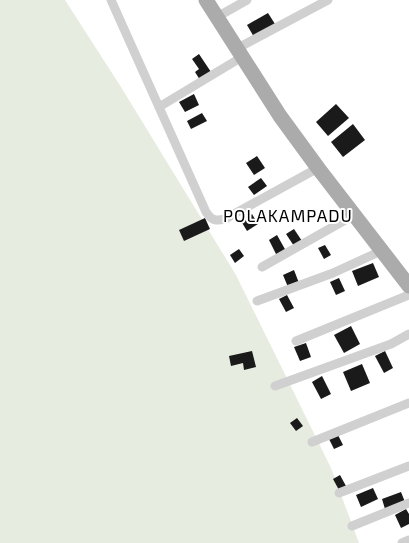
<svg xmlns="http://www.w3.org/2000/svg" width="409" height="543" viewBox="0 0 409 543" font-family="'Exo 2',sans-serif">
	<rect width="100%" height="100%" fill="#fff"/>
	<polygon fill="#e6ecdf" points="0,0 65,0 121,87 236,275 331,468 359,543 0,543"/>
	<g fill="#1a1a1a">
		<polygon points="268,13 275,24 254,37 247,25"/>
		<polygon points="199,54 211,72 200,80 195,72 199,69 192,59"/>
		<polygon points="194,94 199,105 185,112 179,102"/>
		<polygon points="336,104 349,118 328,136 316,122"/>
		<polygon points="202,113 207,121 191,129 187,121"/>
		<polygon points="353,124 365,140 343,157 331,142"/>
		<polygon points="257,156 265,168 254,175 246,163"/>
		<polygon points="261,178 267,186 254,195 248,187"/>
		<polygon points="252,214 258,224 247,231 241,221"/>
		<polygon points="205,218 210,229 184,241 179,230"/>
		<polygon points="294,229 302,241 294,246 286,234"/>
		<polygon points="277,235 286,251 277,256 269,240"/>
		<polygon points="325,245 331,255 324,259 318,248"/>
		<polygon points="239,249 244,256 235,263 230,255"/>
		<polygon points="373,263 379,277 358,286 352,271"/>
		<polygon points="294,270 299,283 288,287 283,275"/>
		<polygon points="339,278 345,291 336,295 330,282"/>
		<polygon points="287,295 294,308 286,312 279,299"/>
		<polygon points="351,326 360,344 344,353 334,335"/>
		<polygon points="306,343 311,357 300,361 294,347"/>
		<polygon points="252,351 256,367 244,370 243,363 231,366 229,356"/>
		<polygon points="385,351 393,368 384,373 375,356"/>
		<polygon points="362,364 370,383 351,391 343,372"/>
		<polygon points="322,376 331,394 321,399 312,382"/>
		<polygon points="297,418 303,426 296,431 290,423"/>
		<polygon points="338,435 343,445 334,449 329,439"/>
		<polygon points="340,475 346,486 339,490 333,479"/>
		<polygon points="373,488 378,499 361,507 356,495"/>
		<polygon points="401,492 405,502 385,509 382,499"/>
		<polygon points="406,509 409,514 409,524 401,528 395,515"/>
	</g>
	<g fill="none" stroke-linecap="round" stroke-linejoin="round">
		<g stroke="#d0d0d0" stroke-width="9">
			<path d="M111,0L206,212C212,221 216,221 225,219L318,168"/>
			<polyline points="217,17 247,0"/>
			<polyline points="236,49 328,0"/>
			<polyline points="159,107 242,57"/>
			<polyline points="262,267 354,215"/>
			<polyline points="257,301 333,273 381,251"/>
			<polyline points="296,341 409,295"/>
			<polyline points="275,386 391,344 409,334"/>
			<polyline points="312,442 409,403"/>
			<polyline points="339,493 409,466"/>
			<polyline points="352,526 409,503"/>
			<polyline points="402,543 409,540"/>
		</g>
		<polyline stroke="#ababab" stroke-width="15" points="206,0 280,116 318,168 409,286"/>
	</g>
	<g text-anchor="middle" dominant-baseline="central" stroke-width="4" stroke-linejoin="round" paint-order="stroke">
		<g font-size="17" letter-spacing="1" fill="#000" stroke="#fff">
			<text x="288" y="215">POLAKAMPADU</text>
		</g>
	</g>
</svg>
